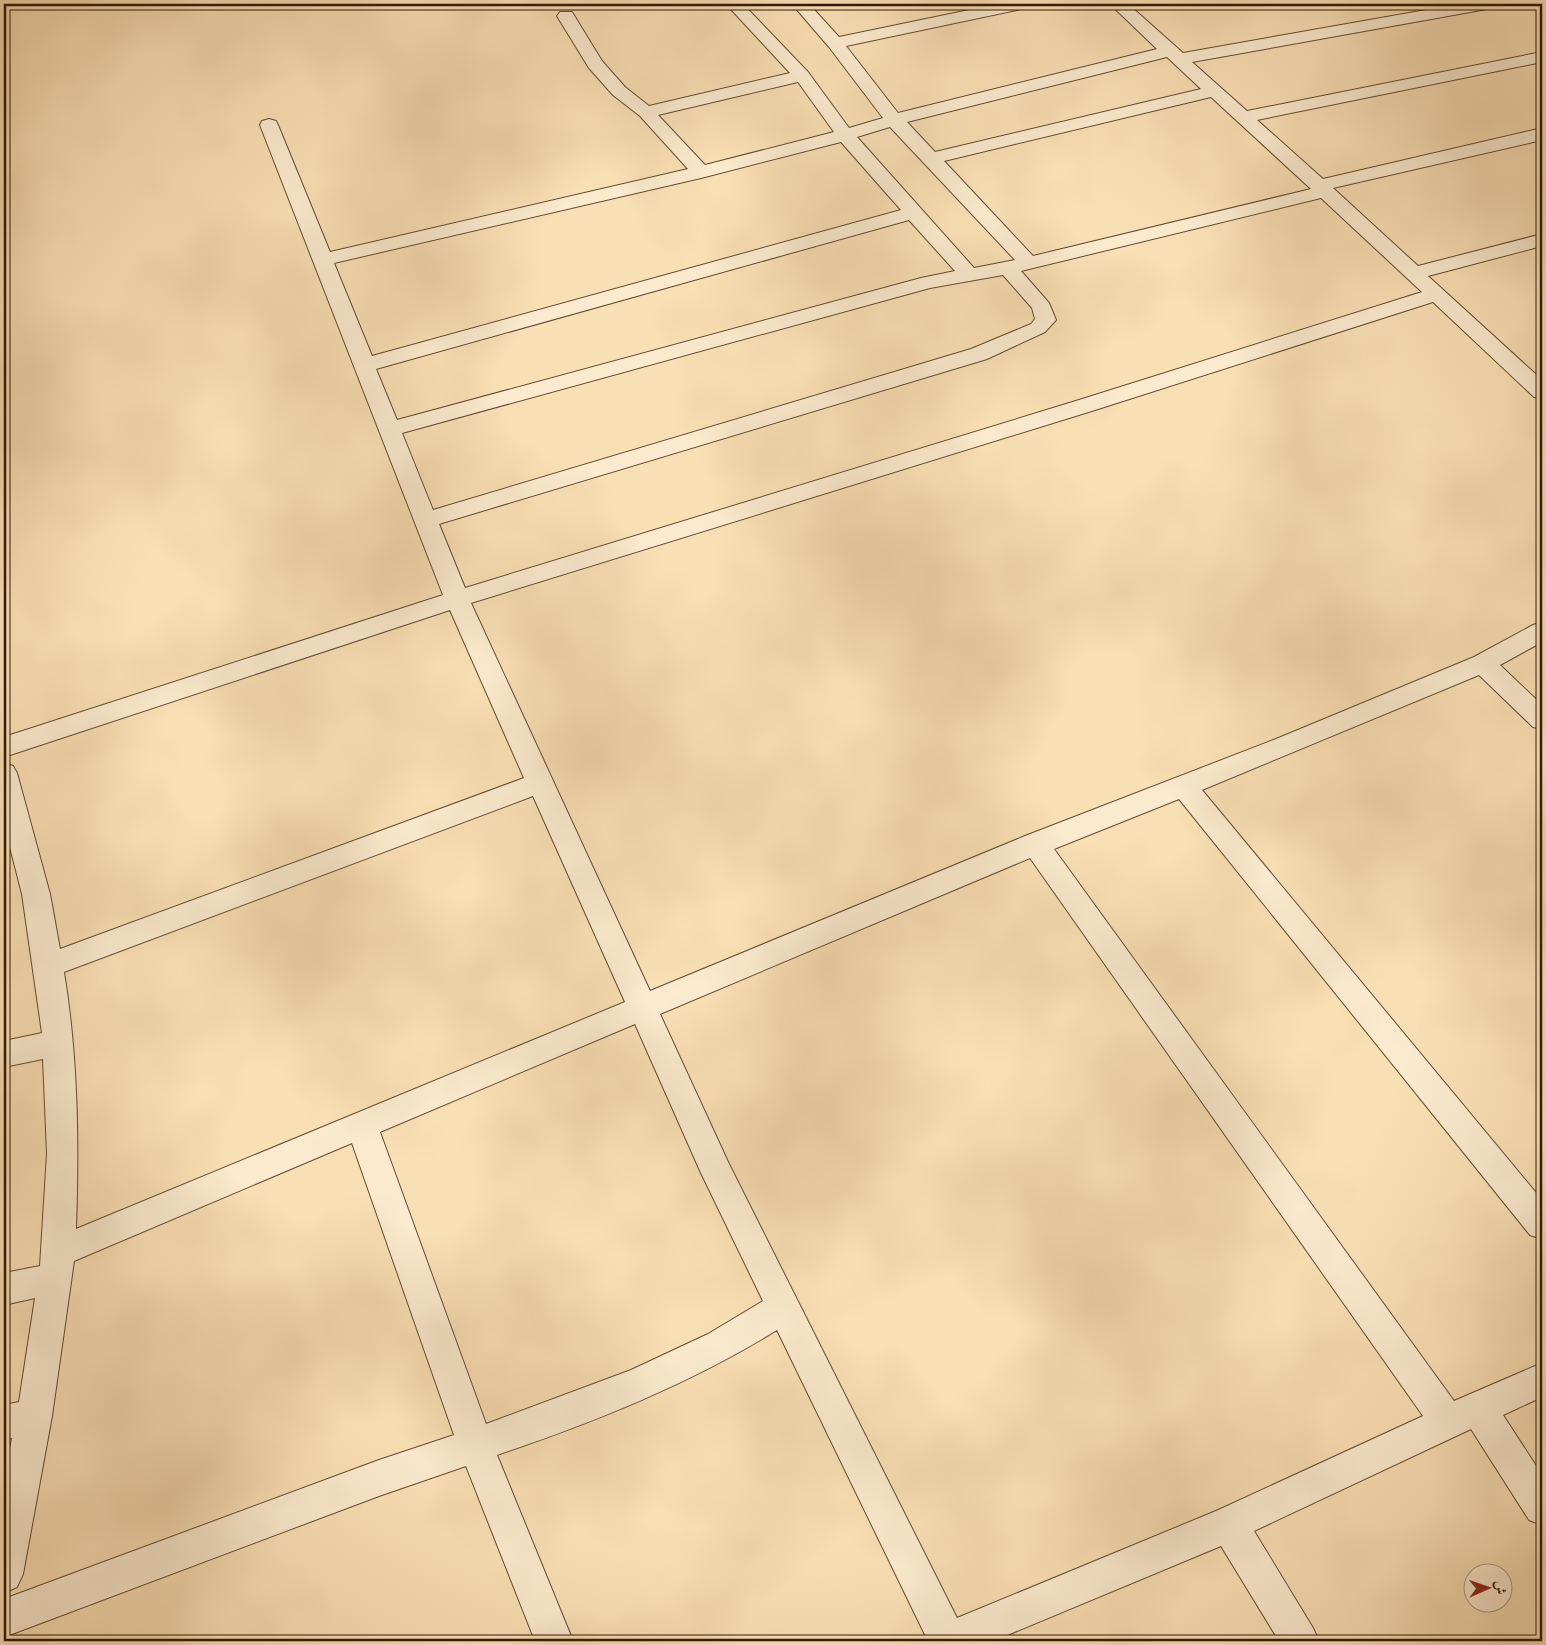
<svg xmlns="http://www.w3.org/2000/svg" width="1546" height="1645" viewBox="0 0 1546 1645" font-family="'Sorts Mill Goudy',Amiri,serif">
	<rect width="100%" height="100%" fill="#f9dfb4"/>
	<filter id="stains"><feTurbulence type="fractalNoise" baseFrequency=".004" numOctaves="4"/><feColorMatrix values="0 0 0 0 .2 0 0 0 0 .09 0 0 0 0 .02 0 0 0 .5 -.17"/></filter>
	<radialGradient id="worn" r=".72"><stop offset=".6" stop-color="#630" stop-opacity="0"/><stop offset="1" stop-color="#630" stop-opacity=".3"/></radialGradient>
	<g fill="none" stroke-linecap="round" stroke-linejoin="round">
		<g stroke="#634b32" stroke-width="2">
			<path id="minor" d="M726,4H743L808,72L849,128L883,118L829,47L792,4H809L839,37L998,4H1029L1027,8L1021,9L846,46L898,113L1157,49L1110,4H1128L1183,53L1460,4H1495L1493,8L1487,9L1192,62L1247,111L1542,52V62L1257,120L1323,179L1542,128V140L1333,188L1418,266L1542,234V246L1428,276L1542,380V399L1534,397L1433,302L1095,410L471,603L650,991L1025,836L1276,739L1474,657L1533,625L1542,622V642L1500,665L1542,705V729L1533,727L1479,675L1202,790L1542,1200V1239L1530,1235L1179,799L1054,849L1454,1401L1542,1363V1397L1503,1415L1542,1475V1525L1529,1520L1471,1429L1254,1531L1313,1628L1319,1641H1279L1221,1546L993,1641H928L777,1330C690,1384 594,1422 497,1455L573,1641H535L466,1466L379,1496L4,1637V1599L379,1460L454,1435L352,1143L74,1261L52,1416L23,1574L17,1587L4,1593V1480L12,1438L4,1439V1405L19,1402L35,1298L4,1305V1273L40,1266L47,1154L43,1059L4,1067V1041L42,1033L22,894L4,824V763L13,766L17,773L50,894L60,949L524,778L450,610L4,757V737L443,595L260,125L262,121L269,119L276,121L278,125L330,252L688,169L640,116L613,95L589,68L557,16L560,12H572L602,61L625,87L649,106L790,73ZM1167,57L1201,89L935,152L907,122ZM798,82L834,132L705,165L658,115ZM1211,97L1311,189L1033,256L944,161ZM890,127L1015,260L974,268L857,137ZM841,142L901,210L372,356L334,263L701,178ZM1321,198L1422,292L1079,400L465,588L439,524L987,359L1045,332L1056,320L1049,303L1021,271ZM909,220L955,271L921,278L397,420L376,369ZM1003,275L1032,308L1035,319L1031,324L971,349L433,510L402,433L930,288ZM533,796L625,1002L76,1229C79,1143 78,1057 64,972ZM1030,858L1423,1416L1216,1511L957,1618L729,1164L660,1014ZM635,1024L701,1173L763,1301L708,1334L631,1370L486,1424L380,1132Z"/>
		</g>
		<use href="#minor" fill="#fbeace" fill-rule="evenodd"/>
	</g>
	<rect width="1546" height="1645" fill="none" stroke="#f9dfb4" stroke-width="20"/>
	<rect x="5" y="5" width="1536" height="1635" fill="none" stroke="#311a07" stroke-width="2.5"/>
	<rect x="10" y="10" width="1526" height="1625" fill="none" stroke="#311a07"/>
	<g transform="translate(1488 1588) rotate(88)"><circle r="24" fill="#fbeace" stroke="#aa977e"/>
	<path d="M0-4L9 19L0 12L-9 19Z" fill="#8f2418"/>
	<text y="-8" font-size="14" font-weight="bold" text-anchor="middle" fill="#311a07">ش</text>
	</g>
	<rect width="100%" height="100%" filter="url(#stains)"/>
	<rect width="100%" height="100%" fill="url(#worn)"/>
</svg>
